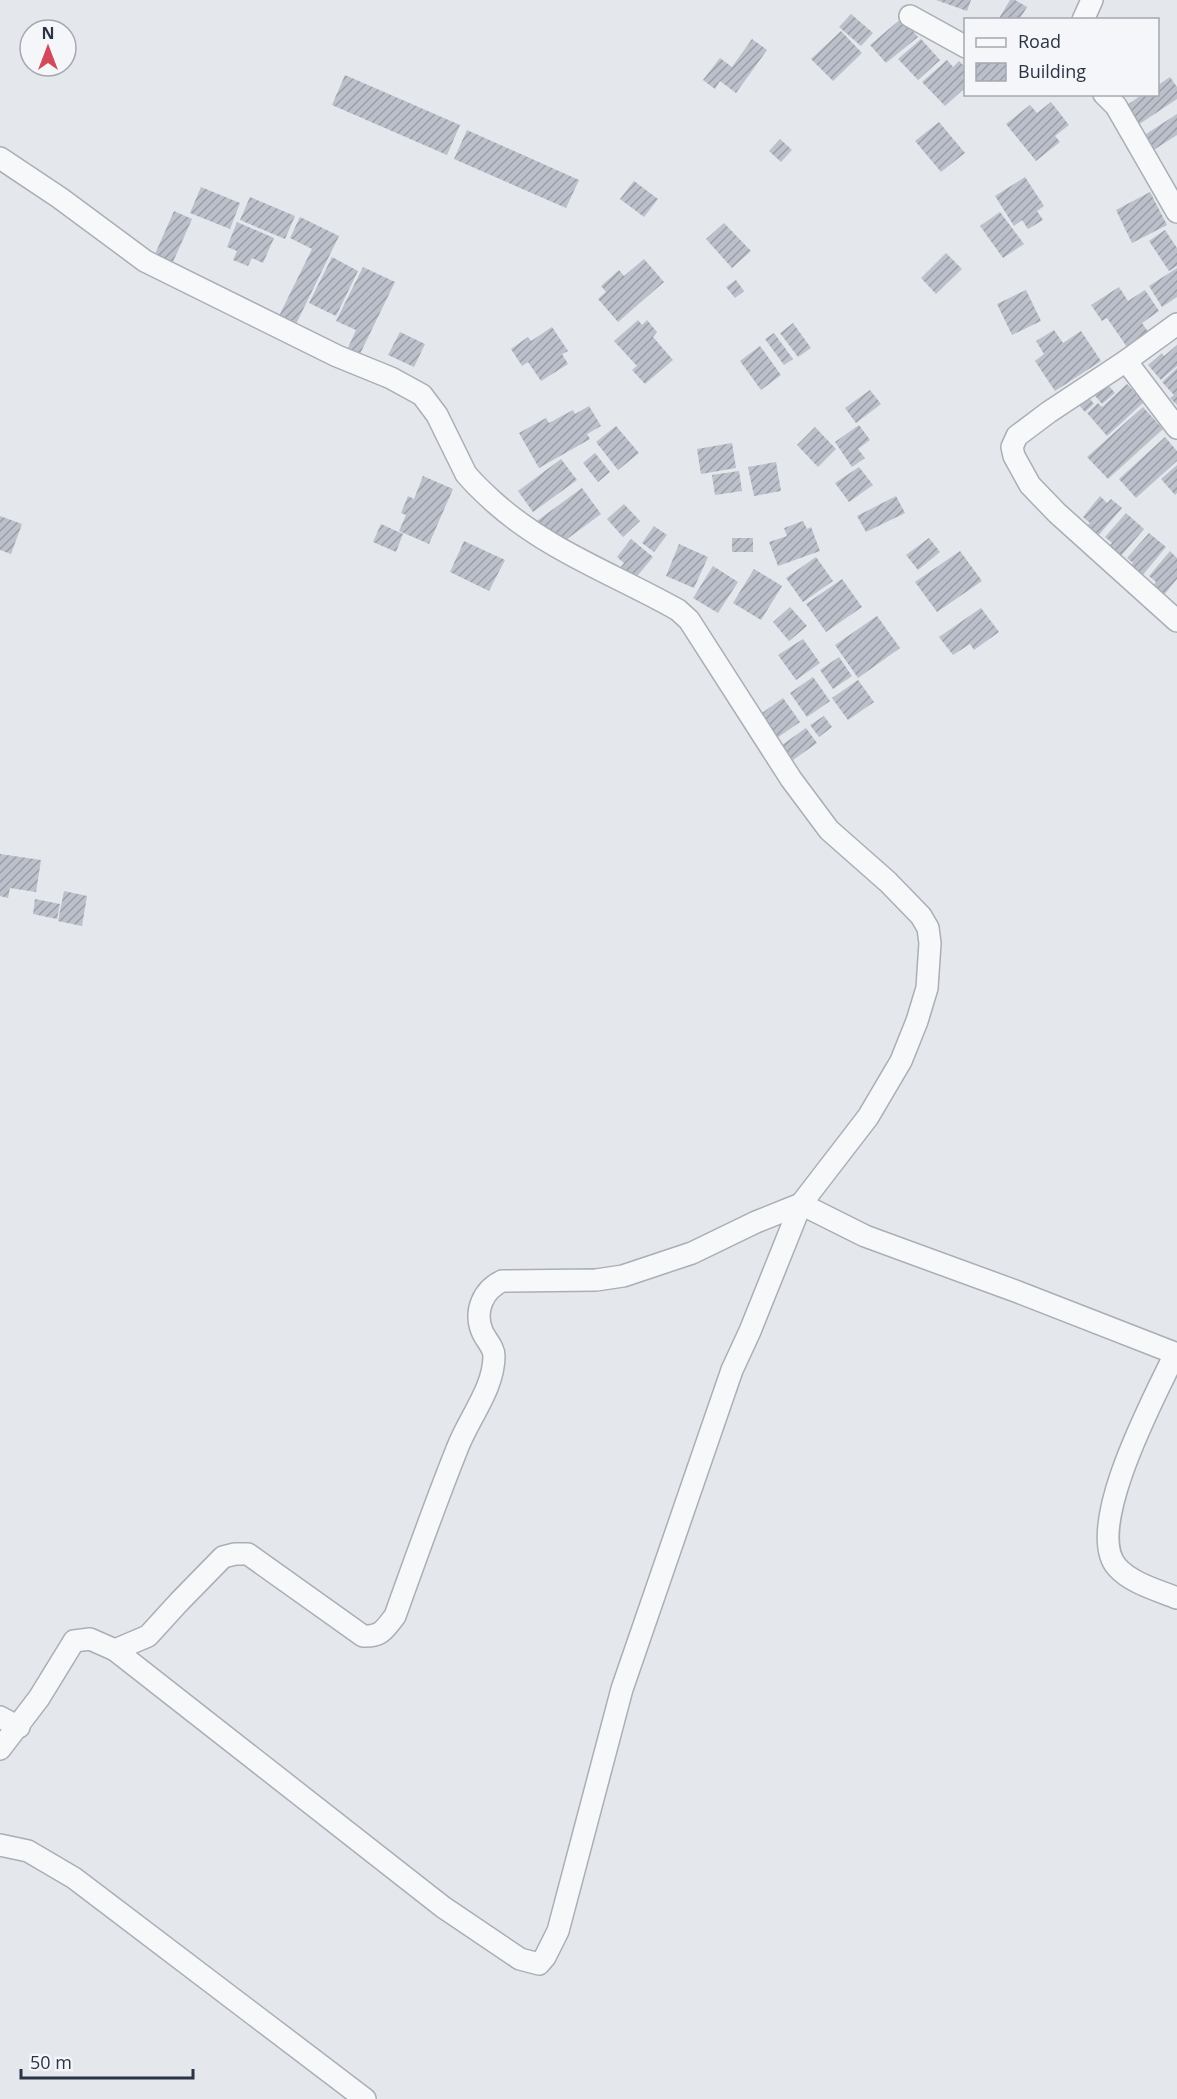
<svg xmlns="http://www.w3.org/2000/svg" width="1177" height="2099" viewBox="0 0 1177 2099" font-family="'Open Sans',sans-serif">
	<defs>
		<pattern id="building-hatch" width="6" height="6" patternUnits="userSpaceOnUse" patternTransform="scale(1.5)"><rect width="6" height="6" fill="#bbc0ca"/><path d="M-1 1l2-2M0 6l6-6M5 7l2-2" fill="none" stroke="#989da6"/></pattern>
	</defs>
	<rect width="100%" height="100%" fill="#e4e7ec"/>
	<g fill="url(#building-hatch)">
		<polygon points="936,0 971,0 967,11"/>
		<polygon points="1010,0 1015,0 1027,7 1019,20 998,20"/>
		<polygon points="851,14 873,33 861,46 839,27"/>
		<polygon points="902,18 918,37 886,63 870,45"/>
		<polygon points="841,31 862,53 833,81 811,59"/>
		<polygon points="752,39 767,50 736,93 720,81 715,89 703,80 720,58 732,67"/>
		<polygon points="921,39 940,60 918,80 898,59"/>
		<polygon points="947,60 953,67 959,61 966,68 966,75 962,77 966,81 966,87 945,106 922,82"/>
		<polygon points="345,75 460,125 447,155 332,105"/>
		<polygon points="1170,77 1177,87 1177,99 1135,127 1123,108 1143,94 1158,94 1158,85"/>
		<polygon points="1051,102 1069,125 1055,136 1060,142 1036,161 1006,124 1030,105 1037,113"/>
		<polygon points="1177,114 1177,135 1149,153 1140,138"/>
		<polygon points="939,122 965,153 941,172 915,141"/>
		<polygon points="467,130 579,180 566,208 454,159"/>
		<polygon points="780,139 792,150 781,162 769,151"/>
		<polygon points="1025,177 1044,206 1037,211 1043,220 1028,229 1022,220 1014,226 995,196"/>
		<polygon points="634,181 658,199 644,217 620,199"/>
		<polygon points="201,187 240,203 230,229 190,213"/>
		<polygon points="1150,192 1167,225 1132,243 1116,210"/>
		<polygon points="250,197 295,216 285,239 240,220"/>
		<polygon points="174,211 192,219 173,262 155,254"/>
		<polygon points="1000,212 1024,244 1003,258 980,226"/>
		<polygon points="300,217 339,236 296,324 279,316 312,249 290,238"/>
		<polygon points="237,222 274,238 263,263 252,258 248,266 233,260 237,251 227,247"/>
		<polygon points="724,223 751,251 732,268 706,239"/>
		<polygon points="1165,230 1177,248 1177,266 1169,271 1149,241"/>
		<polygon points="946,253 962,269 936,294 921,278"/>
		<polygon points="332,257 358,271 336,316 309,303"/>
		<polygon points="644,259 664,282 618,322 598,299 606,292 601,286 619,270 624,276"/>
		<polygon points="363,267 395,282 359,356 347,350 356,330 336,321"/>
		<polygon points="1177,268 1177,297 1162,307 1149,286"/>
		<polygon points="736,280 744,291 735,298 726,287"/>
		<polygon points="1119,287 1128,301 1145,290 1159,311 1142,323 1149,333 1127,347 1107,318 1102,321 1091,305"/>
		<polygon points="1026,290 1041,321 1012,335 997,304"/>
		<polygon points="638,320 642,325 647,320 657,332 653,337 673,360 645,384 632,370 637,366 614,341"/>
		<polygon points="793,323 811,348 798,357 780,333"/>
		<polygon points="552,327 568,351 562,354 568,364 541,381 528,362 522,366 511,349 528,337 531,341"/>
		<polygon points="1054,330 1063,343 1081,331 1101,361 1055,391 1035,361 1044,354 1036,341"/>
		<polygon points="400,332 425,344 414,367 388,355"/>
		<polygon points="774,333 793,359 784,365 765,339"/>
		<polygon points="1177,345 1177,366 1161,380 1148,365 1162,353 1164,356"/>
		<polygon points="760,346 781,375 761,390 740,361"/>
		<polygon points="1177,368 1177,405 1170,398 1174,395 1162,382"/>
		<polygon points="1104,380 1115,393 1102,404 1091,391"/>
		<polygon points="1127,384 1144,402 1107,436 1087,413 1098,403 1102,407"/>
		<polygon points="870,390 881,404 856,423 845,408"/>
		<polygon points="1087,395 1094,404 1085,412 1077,403"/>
		<polygon points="589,406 601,426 587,434 590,439 539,468 519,433 546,418 549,423 573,410 575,414"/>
		<polygon points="1143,407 1163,429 1108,479 1087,457"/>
		<polygon points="859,425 870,440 858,449 865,458 852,467 835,442"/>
		<polygon points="616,426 639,453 618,470 596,442"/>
		<polygon points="815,427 836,449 818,467 797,445"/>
		<polygon points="1165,437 1177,451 1177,461 1136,498 1119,479"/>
		<polygon points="732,443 736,468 701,474 697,449"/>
		<polygon points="595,453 610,472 598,482 583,463"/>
		<polygon points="561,459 577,480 533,512 518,491"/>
		<polygon points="776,462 781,491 754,496 748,467"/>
		<polygon points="1177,465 1177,493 1175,495 1161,479"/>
		<polygon points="859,467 873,485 849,502 835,483"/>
		<polygon points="739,471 742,491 715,495 712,475"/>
		<polygon points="423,476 453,489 429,544 399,531 406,515 401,513 408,496 414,499"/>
		<polygon points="582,488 601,514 563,542 552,540 537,521"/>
		<polygon points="896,496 905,513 866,532 857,516"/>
		<polygon points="1100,496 1107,503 1111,499 1122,508 1097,537 1085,527 1090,523 1083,517"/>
		<polygon points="624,504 640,521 623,537 607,519"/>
		<polygon points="1126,513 1144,529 1120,557 1108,547 1112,543 1105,537"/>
		<polygon points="0,516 22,524 11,554 0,550"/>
		<polygon points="803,521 807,529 811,527 820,551 778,566 769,542 787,536 784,528"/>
		<polygon points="381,524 403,534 396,552 373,542"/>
		<polygon points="654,526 667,535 654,552 642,543"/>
		<polygon points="1149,533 1166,547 1142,576 1130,566 1133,563 1127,558"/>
		<rect x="732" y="538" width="21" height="14"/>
		<polygon points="929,538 940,552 918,570 906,555"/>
		<polygon points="631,539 653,557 634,580 620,568 624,563 617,557"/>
		<polygon points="464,541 505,560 489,591 450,572"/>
		<polygon points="679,544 708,557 694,588 666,576"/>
		<polygon points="960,551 982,581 937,612 915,582"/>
		<polygon points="1170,551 1177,558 1177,579 1163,596 1152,587 1156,582 1149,576"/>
		<polygon points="816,557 833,581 803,602 786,578"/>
		<polygon points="713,566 738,582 718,613 693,598"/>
		<polygon points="754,569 782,586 761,620 733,603"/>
		<polygon points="842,579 862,607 826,632 806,604"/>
		<polygon points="790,607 807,626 789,641 773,622"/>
		<polygon points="981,608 999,632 974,650 970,644 953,655 939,637"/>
		<polygon points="877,616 900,648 858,678 835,645"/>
		<polygon points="803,639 820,663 796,680 778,655"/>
		<polygon points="839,657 852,676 833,689 820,670"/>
		<polygon points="813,677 830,701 807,717 790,693"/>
		<polygon points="858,680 874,702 848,720 832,698"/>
		<polygon points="783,698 800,722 771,742 755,718"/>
		<polygon points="824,716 832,727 819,737 810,725"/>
		<polygon points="806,728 817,743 793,760 782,745"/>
		<polygon points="0,854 41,860 36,892 10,888 8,898 0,896"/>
		<polygon points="64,891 87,896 82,926 58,921"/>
		<polygon points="35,899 60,904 57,919 33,914"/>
	</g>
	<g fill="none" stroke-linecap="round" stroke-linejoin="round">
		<g stroke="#a9aeb7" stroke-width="24">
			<g id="minor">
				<polyline points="910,16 966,47"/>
				<polyline points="1083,20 1092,0"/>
				<polyline points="1104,94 1116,106 1177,212"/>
				<path d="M0,158L60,198L145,261L337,356L391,378L422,395L437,415L466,474C475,485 485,494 495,503C549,551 616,575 678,610L689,620L791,779L829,830L888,882L921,916L928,928L930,943L927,988L917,1021L901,1061L868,1117L801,1204L750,1331L732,1370L622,1689L558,1931L545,1957L539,1964L520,1959L443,1907L115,1650"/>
				<polyline points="1177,324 1126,361 1049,412 1017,436 1012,447 1014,456 1030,485 1057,513 1177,621"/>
				<polyline points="1126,361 1177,428"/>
				<path d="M1175,1354C1156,1394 1083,1529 1117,1567C1131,1583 1157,1590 1177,1598"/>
				<polyline points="0,1717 19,1727"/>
				<path d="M0,1749L39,1698L74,1641L90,1639L115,1650L148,1636L179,1602L223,1557L235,1554H248L363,1636C381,1637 384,1630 395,1616C415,1560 435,1504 457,1449C468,1419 494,1389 494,1356C494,1347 485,1339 482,1331C474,1311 483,1290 502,1281L596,1280L623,1276L692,1253L756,1222L801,1204L865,1236L1018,1292L1177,1354"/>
				<polyline points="0,1845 28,1851 74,1878 365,2099"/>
			</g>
		</g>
		<use href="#minor" stroke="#f7f8fa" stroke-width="21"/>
	</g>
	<rect x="964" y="18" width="195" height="78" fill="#f4f6f9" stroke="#a4a8b1" stroke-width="1.5"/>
	<rect x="976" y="38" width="30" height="9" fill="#f7f8fa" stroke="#a4a8b1" stroke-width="1.5"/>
	<text x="1018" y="48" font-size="18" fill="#2b3445">Road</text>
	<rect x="976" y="63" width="30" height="18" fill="url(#building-hatch)" stroke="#a4a8b1" stroke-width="1.5"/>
	<text x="1018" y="78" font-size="18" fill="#2b3445">Building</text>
	<g transform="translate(48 48)"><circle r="28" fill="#f4f6f9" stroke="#a4a8b1" stroke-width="1.5"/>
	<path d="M0-4.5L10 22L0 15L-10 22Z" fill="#d1495b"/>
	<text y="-9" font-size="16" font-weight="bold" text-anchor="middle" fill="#2b3445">N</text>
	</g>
	<path d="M21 2069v9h172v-9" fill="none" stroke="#2b3445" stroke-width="3"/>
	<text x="30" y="2069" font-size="18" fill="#2b3445" stroke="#f4f6f9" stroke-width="4.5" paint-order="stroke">50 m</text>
</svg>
